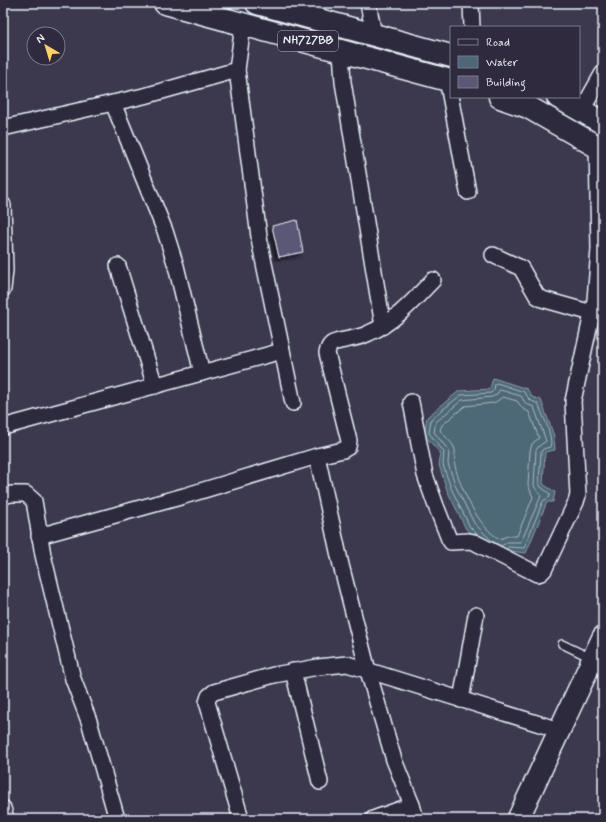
<svg xmlns="http://www.w3.org/2000/svg" width="606" height="822" viewBox="0 0 606 822" font-family="Mynerve,sans-serif">
	<defs>
		<filter id="shadow"><feDropShadow dx="-3.5" dy="3.5" stdDeviation="2" flood-color="#0009"/></filter>
	</defs>
	<rect width="100%" height="100%" fill="#3c384e"/>
	<filter id="ink" filterUnits="userSpaceOnUse"><feTurbulence type="fractalNoise" baseFrequency=".025" numOctaves="2"/><feDisplacementMap in="SourceGraphic" scale="8" xChannelSelector="R" yChannelSelector="G"/><feConvolveMatrix kernelMatrix="1 2 1 2 8 2 1 2 1" color-interpolation-filters="sRGB"/></filter>
	<g filter="url(#ink)">
		<polygon fill="#4e6776" stroke="#8c9eaa" points="493,378 527,389 532,397 541,400 554,436 555,450 545,452 543,484 555,492 553,502 547,502 526,553 509,551 502,557 487,549 466,529 447,490 439,465 441,454 424,435 427,417 459,391 490,389"/>
		<g fill="none" stroke-linecap="round" stroke-linejoin="round">
			<g stroke="#aabac4" stroke-width="1">
				<path d="M500,390L521,396L526,404L534,407L546,441L539,446L536,450L534,485C535,490 540,492 541,496L521,542H508L501,546L492,541L474,523L456,487L448,464L449,451L434,432L436,422L462,400L492,397L496,395Z"/>
				<path d="M503,397L517,401L523,409L529,412L539,438L532,444L530,451L528,485L533,497L517,536H507L500,539C479,529 460,487 455,466C453,459 457,454 454,447C451,441 444,436 440,430L442,425L465,406L494,403Z"/>
				<path d="M477,534L470,527L451,488L443,465L444,452L429,433L431,419L461,395L491,393L494,390L495,384L497,383L524,392L530,400L538,404C542,414 554,437 550,447L543,449L541,452L539,484L541,487L550,494V497L543,501L524,548L509,547L506,549"/>
			</g>
		</g>
		<polygon fill="#5a5876" stroke="#e8f1f8" filter="url(#shadow)" points="297,220 303,252 279,257 272,226"/>
		<g fill="none" stroke-linecap="round" stroke-linejoin="round">
			<g stroke="#e8f1f8" stroke-width="10">
				<polyline id="service" points="562,644 591,658"/>
			</g>
			<g stroke="#e8f1f8" stroke-width="18">
				<g id="minor">
					<polyline points="368,3 374,35"/>
					<polyline points="471,3 472,27"/>
					<polyline points="341,50 343,82 383,326"/>
					<polyline points="237,70 260,244 293,403"/>
					<polyline points="447,79 468,192"/>
					<polyline points="113,103 165,231 176,266 202,373"/>
					<polyline points="582,110 603,73"/>
					<polyline points="3,128 148,95 237,70 243,25"/>
					<polyline points="3,205 5,270 3,289"/>
					<polyline points="493,255 521,268 537,296 542,299 592,313"/>
					<polyline points="118,266 155,386"/>
					<polyline points="411,402 425,475 436,506 449,539 451,542 469,541 474,542 537,574 541,573 544,570 576,502 578,495 573,401 595,300 599,249 597,146"/>
					<polyline points="3,427 282,351"/>
					<polyline points="317,456 341,565 368,671 394,760 412,805 416,819"/>
					<polyline points="3,496 11,494 26,494 34,501 43,555 73,679 89,721 117,819"/>
					<path d="M39,536L184,496L317,456L343,450L348,447L349,441L327,353C328,349 329,345 333,343C343,339 358,339 369,333C395,322 414,300 433,280"/>
					<polyline points="293,671 320,782"/>
					<polyline points="461,700 476,615"/>
					<polyline points="3,808 6,819"/>
					<polyline points="240,815 207,702 209,696 214,692 274,675 318,667 347,664 559,730"/>
					<polyline points="373,819 412,805"/>
				</g>
			</g>
			<g stroke="#e8f1f8" stroke-width="24">
				<polyline id="secondary" points="518,819 603,637"/>
			</g>
			<g stroke="#e8f1f8" stroke-width="25">
				<g id="trunk">
					<polyline points="165,3 451,81"/>
					<polyline points="257,3 451,56"/>
					<polyline points="500,97 528,107 603,150"/>
					<polyline points="558,97 603,123"/>
				</g>
			</g>
			<use href="#service" stroke="#2f2a3d" stroke-width="7"/>
			<use href="#minor" stroke="#2f2a3d" stroke-width="15"/>
			<use href="#secondary" stroke="#2f2a3d" stroke-width="21"/>
			<use href="#trunk" stroke="#2f2a3d" stroke-width="22"/>
		</g>
	</g>
	<g text-anchor="middle" dominant-baseline="central" stroke-width="3" stroke-linejoin="round" paint-order="stroke">
		<rect fill="#2f2a3d" stroke="#b0b5c0" stroke-width="1" x="278" y="31" width="60" height="20" rx="3"/>
		<g font-size="12" font-weight="bold" fill="#e8f1f8">
			<text x="308" y="41">NH727BB</text>
		</g>
	</g>
	<rect width="606" height="822" fill="none" stroke="#2f2a3d" stroke-width="16"/>
	<rect x="8" y="8" width="590" height="806" fill="none" stroke="#e8f1f8" stroke-width="1.5" filter="url(#ink)"/>
	<rect x="450" y="26" width="130" height="72" fill="#2f2a3d" stroke="#797a88"/>
	<rect x="458" y="39" width="20" height="6" fill="#2f2a3d" stroke="#797a88"/>
	<text x="486" y="46" font-size="12" fill="#e8f1f8">Road</text>
	<rect x="458" y="56" width="20" height="12" fill="#4e6776" stroke="#797a88"/>
	<text x="486" y="66" font-size="12" fill="#e8f1f8">Water</text>
	<rect x="458" y="76" width="20" height="12" fill="#5a5876" stroke="#797a88"/>
	<text x="486" y="86" font-size="12" fill="#e8f1f8">Building</text>
	<g transform="translate(46 46) rotate(322)"><circle r="19" fill="#2f2a3d" stroke="#797a88"/>
	<path d="M0-3L7 15L0 10L-7 15Z" fill="#ffd166"/>
	<text y="-6" font-size="11" font-weight="bold" text-anchor="middle" fill="#e8f1f8">N</text>
	</g>
</svg>
